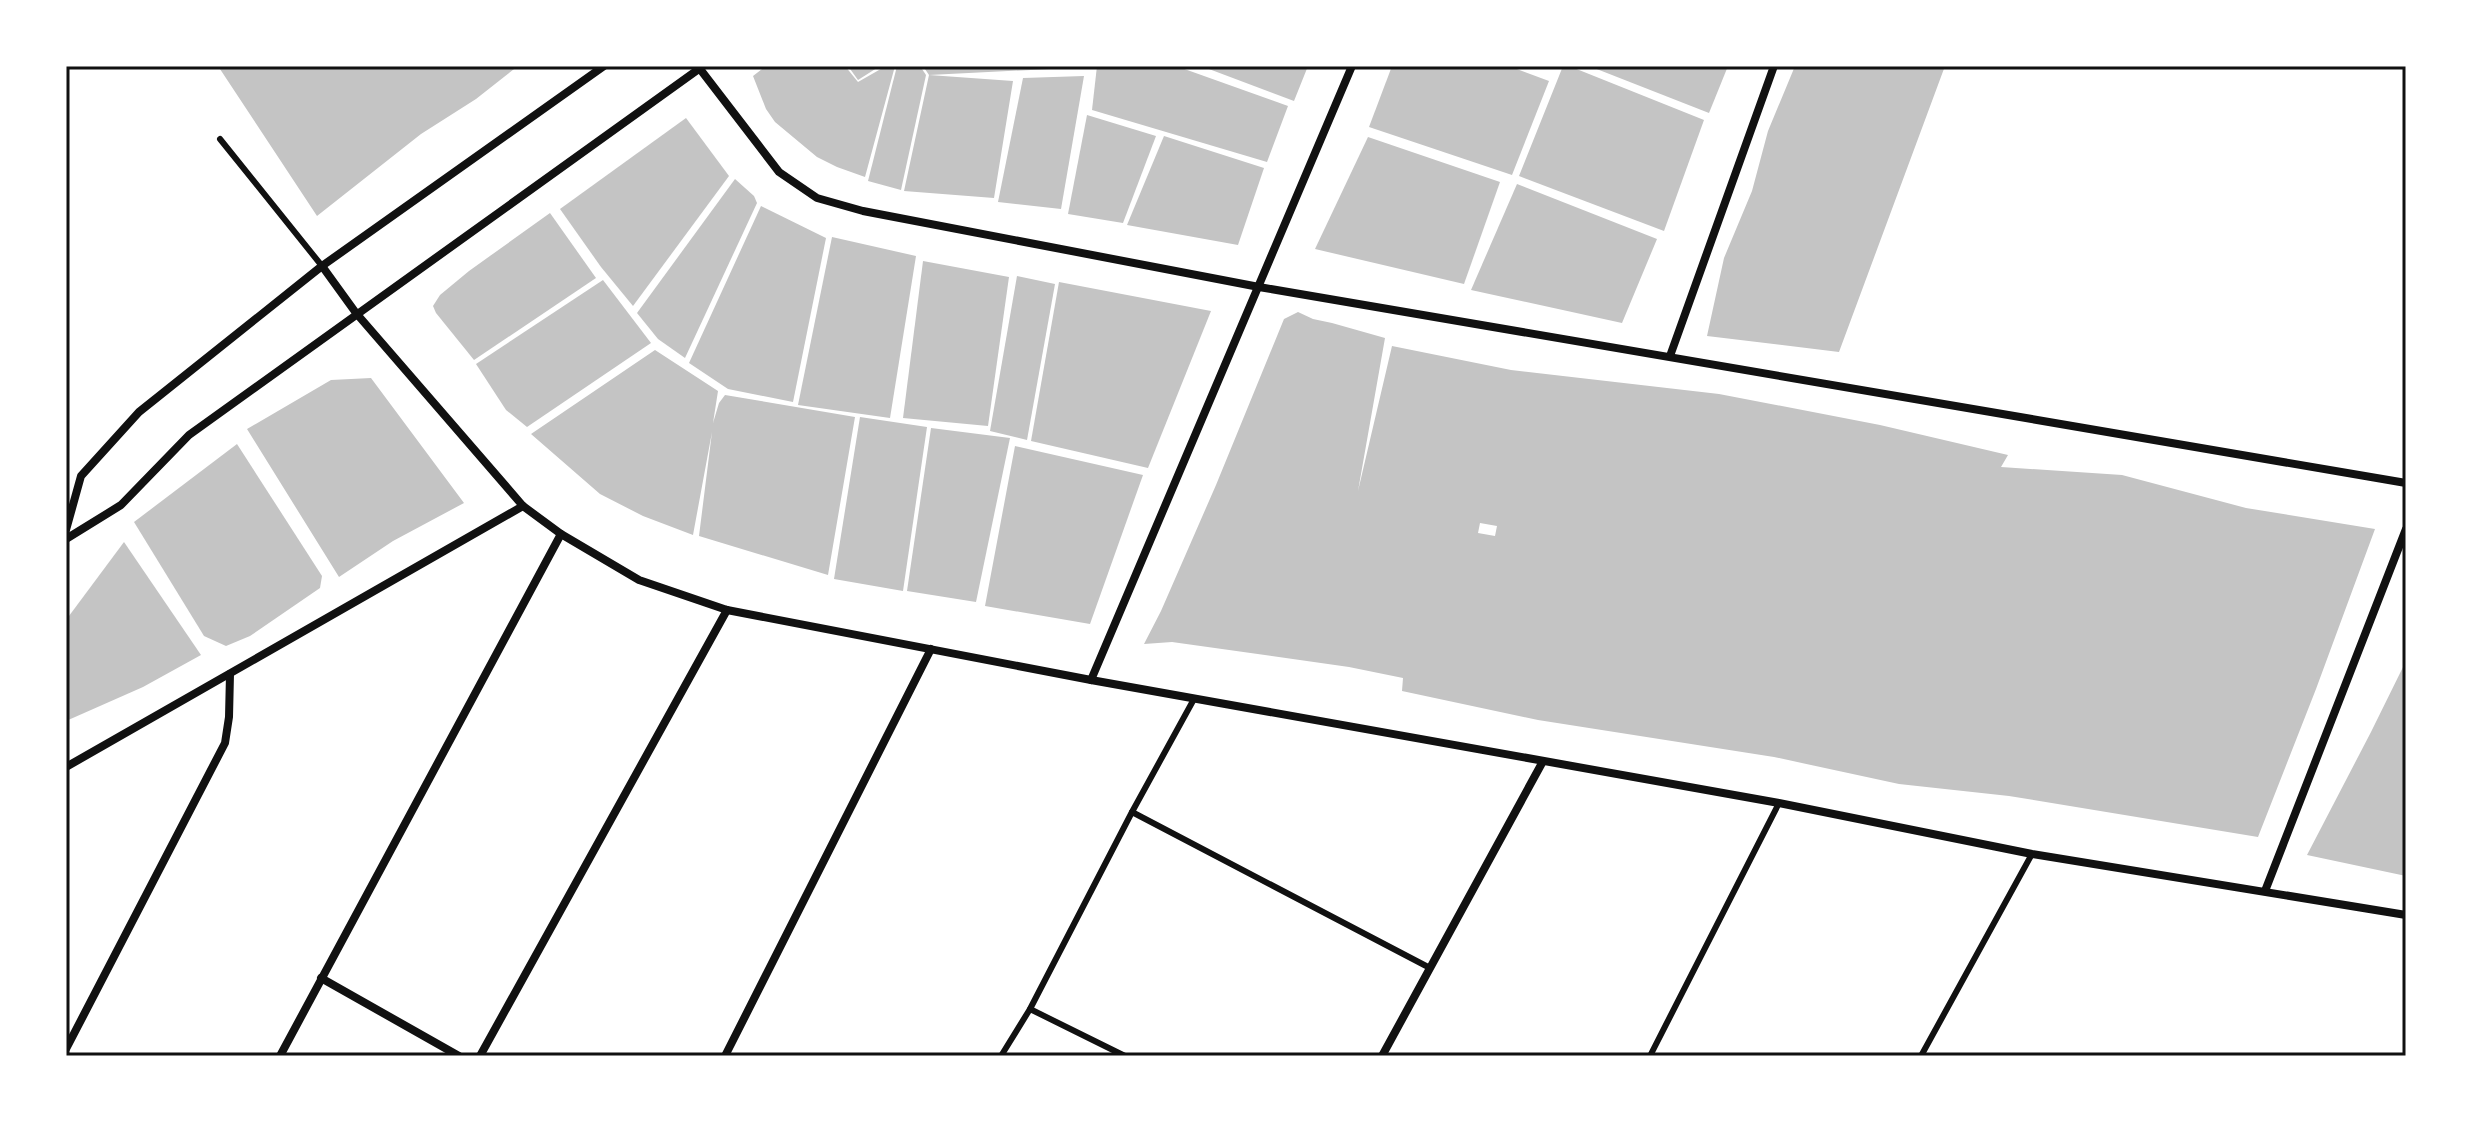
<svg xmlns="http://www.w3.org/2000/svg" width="2472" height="1122" viewBox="0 0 2472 1122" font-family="'Space Grotesk',sans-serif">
	<rect width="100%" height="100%" fill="#fff"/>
	<g fill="#c4c4c4" fill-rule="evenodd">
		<polygon points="218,66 518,66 476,99 421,134 317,216"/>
		<polygon points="766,66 845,66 858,82 886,66 895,66 865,177 837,167 817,157 775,122 766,109 753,76"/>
		<polygon points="848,66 880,66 858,80"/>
		<polygon points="897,66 920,66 926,75 901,190 868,181"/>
		<polygon points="923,66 1070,66 1070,68 929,75 1013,81 994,198 904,191 929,75"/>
		<polygon points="1097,66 1176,66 1288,106 1267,162 1092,110"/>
		<polygon points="1201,66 1308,66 1294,101"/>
		<polygon points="1392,66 1509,66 1549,81 1512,175 1369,127"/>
		<polygon points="1563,66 1569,66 1704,120 1664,231 1519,176"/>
		<polygon points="1589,66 1728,66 1709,113"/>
		<polygon points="1795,66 1945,66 1839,352 1707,336 1724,258 1752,191 1768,131"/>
		<polygon points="1084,76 1061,209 998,202 1023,78"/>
		<polygon points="1087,115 1156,136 1123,223 1068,214"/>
		<polygon points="686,118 729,176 633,306 601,267 560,209"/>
		<polygon points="1164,136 1264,168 1238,245 1127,225"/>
		<polygon points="1368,137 1500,182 1464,284 1315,249"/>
		<polygon points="735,179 754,196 757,203 685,358 658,339 637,313"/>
		<polygon points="1517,184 1657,239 1622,323 1471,290"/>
		<polygon points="761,206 826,238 793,402 728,389 689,363"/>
		<polygon points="550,213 596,278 474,360 436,313 433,306 440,295 469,271"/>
		<polygon points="832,237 916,256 890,418 798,405"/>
		<polygon points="923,261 1009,277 988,426 903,418"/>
		<polygon points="1017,276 1055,284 1027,440 990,431"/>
		<polygon points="603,280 651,343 527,427 506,410 476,364"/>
		<polygon points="1059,282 1211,311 1148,468 1031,441"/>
		<path d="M1298,312L1313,319L1332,323L1385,338L1358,491L1392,346L1511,370L1719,394L1880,425L2008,455L2001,467L2122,475L2246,508L2375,529L2316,689L2258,837L2009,796L1899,784L1774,757L1538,720L1402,691L1403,678L1349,667L1172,642L1144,644L1161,611L1216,485L1284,319ZM1480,523L1497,526L1495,536L1478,533Z"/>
		<polygon points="655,350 718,391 713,423 719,403 725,395 855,417 828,575 699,536 712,432 693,535 643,516 600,494 531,434"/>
		<polygon points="371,378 464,503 393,541 339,577 247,429 331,380"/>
		<polygon points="860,417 927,427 903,591 834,579"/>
		<polygon points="931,428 1010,438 976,602 907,591"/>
		<polygon points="237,444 322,576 320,588 250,636 226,646 204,636 134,522"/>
		<polygon points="1015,446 1143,475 1090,624 985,606"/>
		<polygon points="124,542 201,655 143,687 66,721 66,620"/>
		<polygon points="2406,661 2406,876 2307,855 2371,732"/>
	</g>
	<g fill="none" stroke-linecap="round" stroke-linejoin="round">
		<g stroke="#111" stroke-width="6">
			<polyline points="220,139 322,266"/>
			<polyline points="1132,812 1430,968"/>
			<polyline points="1030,1009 1125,1056"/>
			<polyline points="1001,1056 1030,1009 1132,812 1194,699"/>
			<polyline points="1650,1056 1779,803"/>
			<polyline points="1921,1056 2032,854"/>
		</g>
		<g stroke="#111" stroke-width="8">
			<polyline points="700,69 779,172 817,198 863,211 1259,287 2406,483"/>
			<polyline points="322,266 356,313 523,506 561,534 639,580 727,610 1091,680 1779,803 2032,854 2406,915"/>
			<polyline points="1670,356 1774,66"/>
			<polyline points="66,530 81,476 139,412 322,266 604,66"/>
			<polyline points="66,539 121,505 189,435 703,66"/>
			<polyline points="1091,680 1352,66"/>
			<polyline points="66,767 523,506"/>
			<polyline points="2265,891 2406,529"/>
			<polyline points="321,978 459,1056"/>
			<polyline points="66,1049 225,743 229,717 230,674"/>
			<polyline points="280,1056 561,534"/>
			<polyline points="480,1056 727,610"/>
			<polyline points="725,1056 931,649"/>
			<polyline points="1382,1056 1542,763"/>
		</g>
	</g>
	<rect width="2472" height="1122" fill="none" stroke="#ffffff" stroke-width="136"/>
	<rect x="68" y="68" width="2336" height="986" fill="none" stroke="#111" stroke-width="3"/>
</svg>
